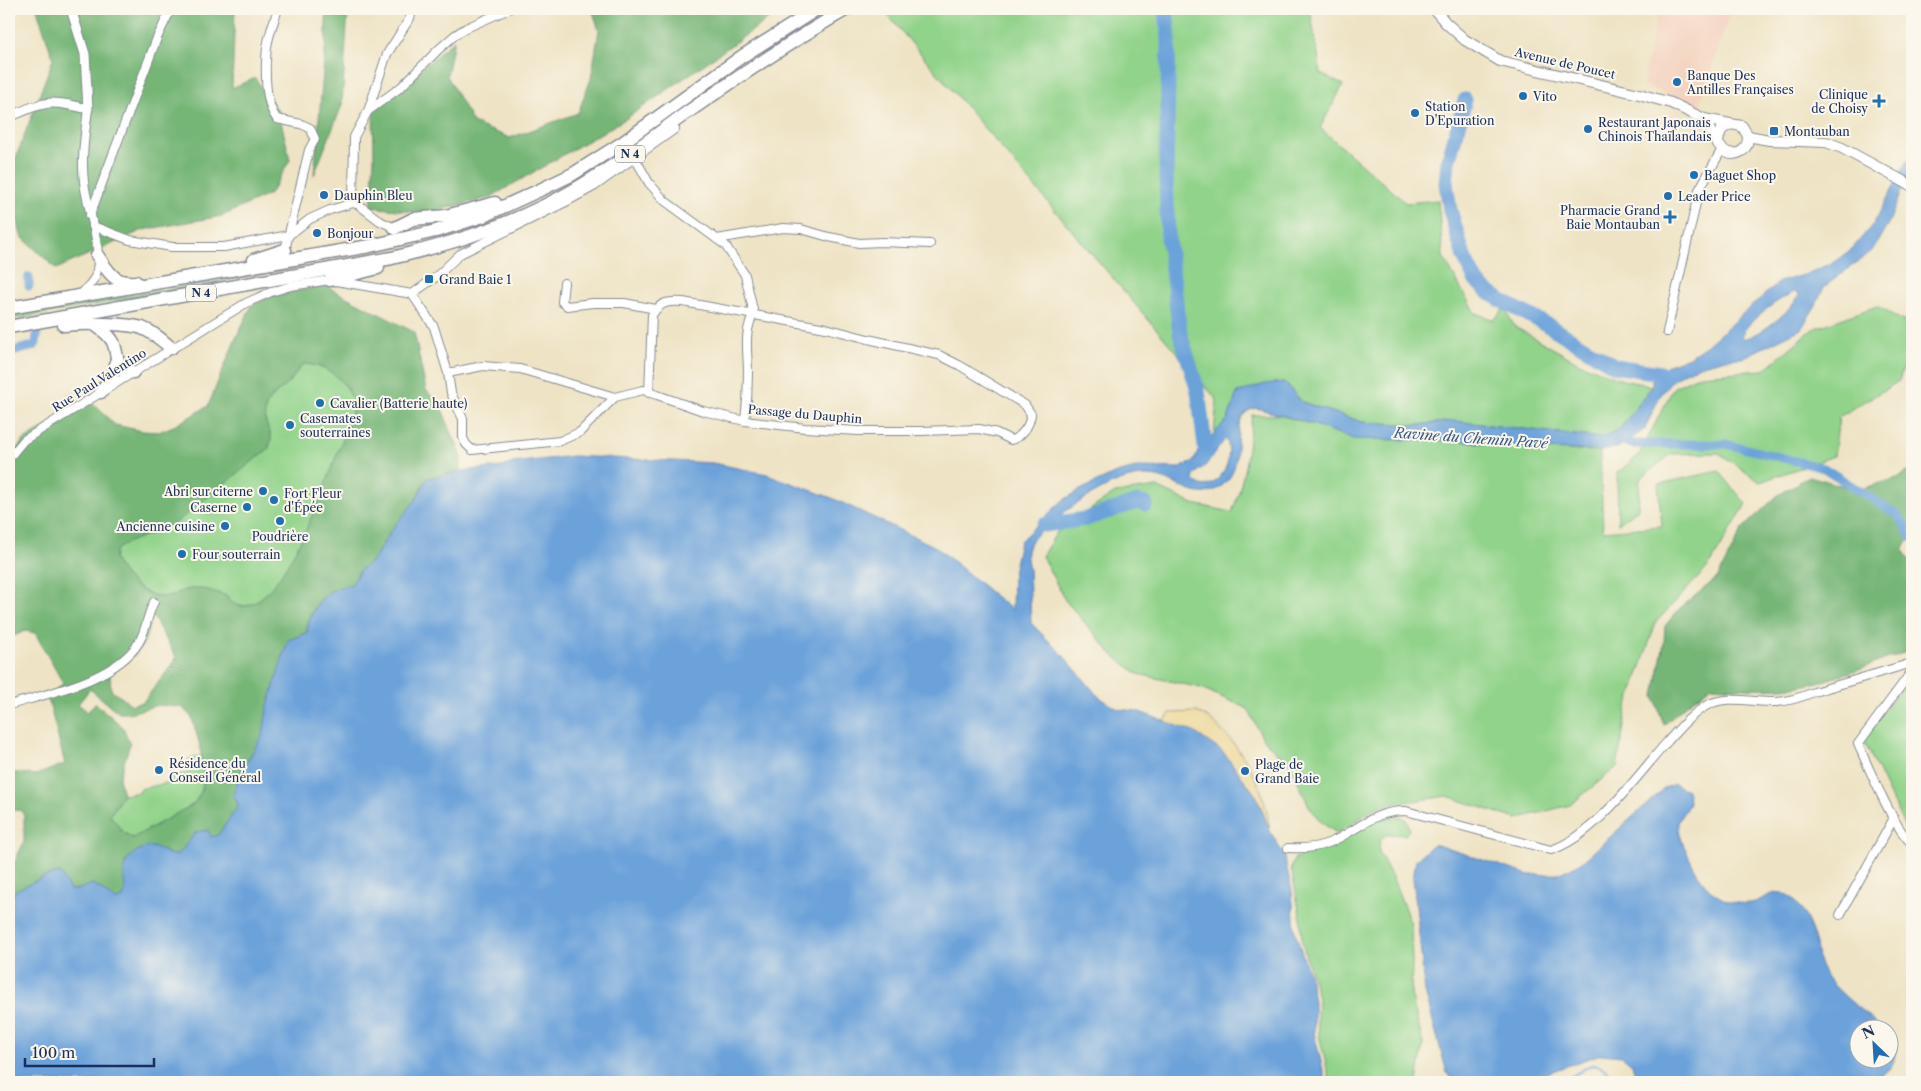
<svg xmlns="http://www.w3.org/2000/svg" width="1921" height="1091" viewBox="0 0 1921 1091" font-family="'Libre Caslon Text',serif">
	<rect width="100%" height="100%" fill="#fbf7ec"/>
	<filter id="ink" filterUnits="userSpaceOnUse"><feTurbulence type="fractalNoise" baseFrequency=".02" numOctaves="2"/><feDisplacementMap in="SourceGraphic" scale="10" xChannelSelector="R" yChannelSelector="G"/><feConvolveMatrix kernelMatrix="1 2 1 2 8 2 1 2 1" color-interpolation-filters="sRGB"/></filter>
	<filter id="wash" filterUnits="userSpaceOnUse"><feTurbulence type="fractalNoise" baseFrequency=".0096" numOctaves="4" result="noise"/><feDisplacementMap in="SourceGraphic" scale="20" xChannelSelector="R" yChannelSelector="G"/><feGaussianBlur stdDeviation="1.12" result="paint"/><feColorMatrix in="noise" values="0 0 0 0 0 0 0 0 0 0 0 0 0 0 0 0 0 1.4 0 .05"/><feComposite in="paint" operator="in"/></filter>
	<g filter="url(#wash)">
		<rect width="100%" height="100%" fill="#eee3c4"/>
		<polygon fill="#f4d3c0" points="1658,9 1731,9 1699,107 1643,85"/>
		<g fill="#91d38a" stroke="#568174">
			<polygon points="894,9 1310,9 1321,74 1343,85 1320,128 1406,203 1438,200 1443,257 1475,313 1494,320 1504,308 1515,327 1579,363 1623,380 1652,386 1620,429 1601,438 1455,421 1417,425 1362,422 1302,402 1284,382 1237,393 1228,419 1214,435 1217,400 885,12"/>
			<polygon points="303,267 9,320 9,315"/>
			<polygon points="1877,306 1912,326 1912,338 1899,381 1839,417 1834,456 1760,482 1719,453 1671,454 1640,479 1638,509 1618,524 1617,473 1639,455 1674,387 1700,375 1764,370 1813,329"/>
			<path d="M304,364C324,364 347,380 352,400C354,408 351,417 349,424C331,466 292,590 249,605C239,608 232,605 227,596C213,592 197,587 182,591C177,592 173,597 168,597C144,598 125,578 114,559L116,550L131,540L161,531L268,449C275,434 268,433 265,419C264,415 265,407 267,404C272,395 283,389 289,382C296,375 296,370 304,364Z"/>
			<path d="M1252,415H1279L1312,424L1457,441L1546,449L1600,451L1603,531L1662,526L1658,484L1719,471L1746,504L1710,565L1656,622L1627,708L1617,767L1570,805L1516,819L1447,796L1379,806L1337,833L1322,823L1309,806L1291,766L1263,739L1248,709L1201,688L1138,674L1113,655L1065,600L1042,556L1057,532L1115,493L1157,487L1193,504L1232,512C1245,479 1248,450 1252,415Z"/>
			<polygon points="1912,674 1912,839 1909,836 1863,739"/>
			<polygon points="201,756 204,777 202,790 194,804 133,838 123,832 110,815 123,795 140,792 140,789 172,782 171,776 191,772 188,759"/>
			<polygon points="1401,816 1408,822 1409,830 1405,835 1388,834 1380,839 1379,852 1393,879 1411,924 1412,965 1411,994 1423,1044 1417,1082 1330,1082 1319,1035 1317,1023 1318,998 1302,942 1300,915 1291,867 1295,858 1335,844 1377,819"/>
		</g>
		<g fill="#74b576" stroke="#48726a" fill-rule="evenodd">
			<polygon points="37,9 235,9 232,88 255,78 279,112 290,160 270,194 222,216 143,230 56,269 21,236 9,176 53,59"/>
			<polygon points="326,9 348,9 342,105 314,175 326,40"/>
			<polygon points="592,9 783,9 627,118 489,198 425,213 371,207 374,158 373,112 454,40 447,76 473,123 510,138 578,113 591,79 599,30"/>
			<path d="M325,286L414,332L426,390L441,407L461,455V471L430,478L423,485L415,501L393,528L373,560L360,570L352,584C346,586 339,587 333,590C319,597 307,617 307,632L288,641L267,709L263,734L240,774L233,795L238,804L237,808L218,835L214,837L196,832L179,854L171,855L163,850L153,847L125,862C123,874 128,887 123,898L116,900L93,884L77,890H70L60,873L47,876L16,890L9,902V874L24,842V816L21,810H14L9,816V772L36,775L65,764L48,699L63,683L35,633L25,631L9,638V458L24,440L90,400L115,425L143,431L159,432L176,425L208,406L236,338L252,305L274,295ZM304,364C324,364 347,380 352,400C354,408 351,417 349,424C331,466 292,589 249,605C240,608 232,605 227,596C215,592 202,587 190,589C182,590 175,596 168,597C144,599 125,578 114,559L116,550C133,537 154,534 173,525L268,449C275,434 268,433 265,419C264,415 265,407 267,404C272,395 282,389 289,382C296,375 296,370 304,364ZM152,615L176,657L175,661L143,702L132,705L111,690L110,674C125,665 142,652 147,634C149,628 150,621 152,615ZM90,689L119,713H130L158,705L182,707L192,718L200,746L204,777L202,790L194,804L133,838L123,832L110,815L123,795L119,778L130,744L123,727L95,703L88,712L78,704Z"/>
			<path d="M1912,469V535L1903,550L1912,564V650C1875,662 1832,682 1794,687C1766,690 1740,688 1712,686L1688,703L1664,725L1654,696L1664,643L1665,626L1679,609L1718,577L1743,528L1777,496L1809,476L1858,490L1900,477Z"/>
		</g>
		<path fill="#eeda9e" stroke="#84847e" d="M1197,712C1211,718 1216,725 1227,736C1253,765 1265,792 1270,831L1257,797L1223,752L1165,722L1170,713Z"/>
		<g fill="#6ca2da" stroke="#44689c" fill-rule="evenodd">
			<path d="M1912,152V164L1889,222L1872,251L1824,287L1816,305L1801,329L1742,358L1726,359L1702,365L1681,374L1671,382L1660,396L1644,430L1617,448L1600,451L1546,449L1457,441L1353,439L1312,424L1256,408C1221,415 1254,469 1217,489C1195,502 1178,481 1157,477C1145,475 1135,476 1123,480C1102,486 1031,528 1027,551C1026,556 1028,564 1029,570C1030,587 1030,605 1031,623L1062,654L1099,697L1118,709L1137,711L1194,732L1223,752L1257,797L1270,831L1284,855L1292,891L1295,932L1309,974L1314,1001V1033L1326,1082H9V902L16,890L47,876L60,873L70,890H77L93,884L116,900L123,898C127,889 123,880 124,870C125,857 140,846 153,847C160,848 165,853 171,855L179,854L196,832L208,830L211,837L218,835L237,808L238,804L233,795L240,774L263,734L267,709L288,640L307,633C308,617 319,597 333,590C339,587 346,586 352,584L360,570L373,560L393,528L415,501L427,479L430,478L461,471L502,467L513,463L573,456L713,463L767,474L832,498L936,547L1012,610L1013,573L1020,541L1062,501L1080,490L1116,473L1140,467L1179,468L1194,461L1199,449L1228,419L1237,393L1265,384L1284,382L1302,402L1362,422L1417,425L1455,421L1601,438L1620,429L1652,386V380L1666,366L1689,357L1706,346L1779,282L1804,275L1834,262L1853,248L1874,223ZM1795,292L1799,294C1797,307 1754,341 1742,338C1741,324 1783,296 1795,292ZM1225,439L1227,441C1229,447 1229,457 1227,464C1222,479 1206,495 1193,479L1195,474L1206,465Z"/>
			<path d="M1674,784L1687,790C1688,793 1689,799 1689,802C1687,812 1676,817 1678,829C1679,836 1683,844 1686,850C1698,879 1715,907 1750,903C1763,902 1775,886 1789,896C1802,905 1813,930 1816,945C1818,955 1817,962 1822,970C1831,987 1866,1014 1882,1028H1858V1058H1888L1889,1035C1898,1043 1897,1063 1887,1071C1881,1076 1872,1079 1865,1082H1634L1635,1075L1632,1064L1622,1056L1601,1054L1521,1082H1453L1447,1073L1425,992L1413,878L1416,860L1434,844L1529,875L1558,874L1582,862L1665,788Z"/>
		</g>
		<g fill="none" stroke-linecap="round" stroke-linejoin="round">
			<path stroke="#6ca2da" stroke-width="2.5" d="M1562,1082L1591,1065C1602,1065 1610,1073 1615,1082"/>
			<g stroke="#6ca2da" stroke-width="9">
				<polyline points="29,277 29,286"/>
				<polyline points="9,352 34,346 36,343 37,335"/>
				<polyline points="1621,440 1632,444 1726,444 1824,468 1899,516 1912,538"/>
			</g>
			<g stroke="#6ca2da" stroke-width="15">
				<polyline points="1166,9 1169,39 1166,175 1168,238 1180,333 1198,391 1206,454"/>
				<polyline points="1465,100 1448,162 1446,183 1450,210 1464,257 1476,281 1488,292 1507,304 1546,324 1615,366 1666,374"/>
				<polyline points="1044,525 1086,519 1137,502 1146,504"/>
			</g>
		</g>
	</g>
	<g filter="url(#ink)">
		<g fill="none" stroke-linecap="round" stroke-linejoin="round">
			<g stroke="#848991" stroke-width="10">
				<g id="minor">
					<path d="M278,9C274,21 269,34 267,47C265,67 264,103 277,119L301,124L310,128L315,139L309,150L285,250"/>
					<polyline points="368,111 387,54 410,18 413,9"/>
					<path d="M635,158L649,183L665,201L725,245L745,275L754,314C743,332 748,352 748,373C748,389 747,405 745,421"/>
					<polyline points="353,203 354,137 368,111 401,87 438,50 455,35 466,28 509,9"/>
					<polyline points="90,215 157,38 171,9"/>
					<polyline points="93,226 130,240 172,247 224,247 289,235 310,219 330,210 353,203 359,205 380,221 395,228"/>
					<polyline points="717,239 783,228 801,229 829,237 859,243 882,242 930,244"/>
					<polyline points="564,283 562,302 567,306 593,303 624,303 656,309"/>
					<path d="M412,294L434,327L448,373L451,393L463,419V438L466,444L472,450L560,441L580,432L615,397L643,390L703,411L745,421L805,428L859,431H921L979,429L997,433L1011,440C1022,437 1030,425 1031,414L1025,405L959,365L939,355L868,339L826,328L683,302C668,301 660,302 652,315L649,393"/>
					<path d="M80,295C85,290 91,284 95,277C105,252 87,209 84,182C81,158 85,134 88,109"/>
					<polyline points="1667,332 1699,190 1722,149"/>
					<polyline points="448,373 483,366 520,369 615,397"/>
					<polyline points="9,458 24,440 246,303 271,292 291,286 330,280 412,294 436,277 460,254 566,202 595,186 675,129"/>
					<path d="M1912,671L1858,744C1867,764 1896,833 1912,843"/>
					<path d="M9,705C49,693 116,680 139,642C146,631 147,615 154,602"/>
					<path d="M1288,848C1303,849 1317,848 1331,842C1360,829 1372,811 1406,811L1551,850C1595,836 1636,777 1667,742C1679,729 1690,715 1706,706C1726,694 1755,703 1777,702C1790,701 1802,697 1814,692L1912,663"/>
					<polyline points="1840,915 1894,818"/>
				</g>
			</g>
			<g stroke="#848991" stroke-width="11">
				<path id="tertiary" d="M9,117C46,101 49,99 88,109L85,54L71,9"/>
			</g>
			<g stroke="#848991" stroke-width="12">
				<g id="secondary">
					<polyline points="1434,9 1446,23 1465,40 1500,61 1639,94 1671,103 1704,119 1730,124"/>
					<path d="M1704,119C1711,131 1722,162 1740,152C1747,149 1748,142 1748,136L1742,126L1730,124L1721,130L1718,141"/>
					<polyline points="1748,136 1769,140 1826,142 1842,148 1912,186"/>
				</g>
			</g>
			<g stroke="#848991" stroke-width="15">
				<g id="trunk">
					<polyline points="395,228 413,219 446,216 495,203"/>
					<path d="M97,255C109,272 113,284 136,282"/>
					<polyline points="254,260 285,250"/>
					<polyline points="330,280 378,268"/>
					<polyline points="9,308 370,246 436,231 483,216 540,190 573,174 622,143 741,57 817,9"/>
					<path d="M94,324C101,329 109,334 113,342C117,351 116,362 122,370L133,372"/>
					<path d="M64,325C81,323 126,323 142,328C153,332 162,340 171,348"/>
					<path d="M9,327L392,258C446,245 495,230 546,205C595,181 640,146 685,114C738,77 791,41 847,9"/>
					<polyline points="101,392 115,371 117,358"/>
				</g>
			</g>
			<use href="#minor" stroke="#fff" stroke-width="8"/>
			<use href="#tertiary" stroke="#fff" stroke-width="9"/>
			<use href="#secondary" stroke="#fff" stroke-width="10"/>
			<use href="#trunk" stroke="#fff" stroke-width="12"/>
		</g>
	</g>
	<g fill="#1f6fb2" stroke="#fbf7ec" stroke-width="2">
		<circle cx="1677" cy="82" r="5"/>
		<circle cx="1523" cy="96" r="5"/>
		<path d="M1876.5 93.5h5v5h5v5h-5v5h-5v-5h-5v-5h5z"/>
		<circle cx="1415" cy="113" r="5"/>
		<circle cx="1588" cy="129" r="5"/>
		<rect x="1769" y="126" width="10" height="10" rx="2.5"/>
		<circle cx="1694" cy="175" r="5"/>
		<circle cx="324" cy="195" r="5"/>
		<circle cx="1668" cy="196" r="5"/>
		<path d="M1667.5 209.5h5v5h5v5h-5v5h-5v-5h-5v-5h5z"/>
		<circle cx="317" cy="233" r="5"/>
		<rect x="424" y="274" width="10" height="10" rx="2.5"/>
		<circle cx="320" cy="403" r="5"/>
		<circle cx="290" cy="425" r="5"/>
		<circle cx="263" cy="491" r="5"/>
		<circle cx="274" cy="500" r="5"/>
		<circle cx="247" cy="507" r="5"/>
		<circle cx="280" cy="521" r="5"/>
		<circle cx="225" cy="526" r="5"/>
		<circle cx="182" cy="554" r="5"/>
		<circle cx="159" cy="770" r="5"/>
		<circle cx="1245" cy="771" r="5"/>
	</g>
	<g text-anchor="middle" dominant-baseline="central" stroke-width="4" stroke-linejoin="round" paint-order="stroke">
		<g fill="#fbf7ec" stroke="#5e6b89" stroke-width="1">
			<rect x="615" y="145.5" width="30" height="17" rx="4"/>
			<rect x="186" y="284.5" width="30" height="17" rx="4"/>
		</g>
		<g font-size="11" font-weight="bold" fill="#1b2f5e">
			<text x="630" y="154">N 4</text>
			<text x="201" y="293">N 4</text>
		</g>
		<g font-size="12" fill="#1b2f5e" stroke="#fbf7ec">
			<text transform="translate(1565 63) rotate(13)">Avenue de Poucet</text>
			<text transform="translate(99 380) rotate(-32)">Rue Paul Valentino</text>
			<text transform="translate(805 414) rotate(5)">Passage du Dauphin</text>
		</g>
		<g font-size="12" fill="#1b2f5e" stroke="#fbf7ec" text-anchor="start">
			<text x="1687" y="75">Banque Des<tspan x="1687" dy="14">Antilles Françaises</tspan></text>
			<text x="1868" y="94" text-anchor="end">Clinique<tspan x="1868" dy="14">de Choisy</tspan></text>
			<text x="1533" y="96">Vito</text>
			<text x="1425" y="106">Station<tspan x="1425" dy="14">D'Epuration</tspan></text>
			<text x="1598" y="122">Restaurant Japonais<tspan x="1598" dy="14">Chinois Thaïlandais</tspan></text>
			<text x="1784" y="131">Montauban</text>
			<text x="1704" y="175">Baguet Shop</text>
			<text x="334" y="195">Dauphin Bleu</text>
			<text x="1678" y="196">Leader Price</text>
			<text x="1660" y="210" text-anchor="end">Pharmacie Grand<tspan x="1660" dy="14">Baie Montauban</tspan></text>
			<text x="327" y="233">Bonjour</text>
			<text x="439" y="279">Grand Baie 1</text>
			<text x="330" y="403">Cavalier (Batterie haute)</text>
			<text x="300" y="418">Casemates<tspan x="300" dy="14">souterraines</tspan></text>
			<text x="253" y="491" text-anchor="end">Abri sur citerne</text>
			<text x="284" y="493">Fort Fleur<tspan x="284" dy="14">d'Épée</tspan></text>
			<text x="237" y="507" text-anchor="end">Caserne</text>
			<text x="215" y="526" text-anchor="end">Ancienne cuisine</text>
			<text x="280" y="536" text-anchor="middle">Poudrière</text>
			<text x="192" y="554">Four souterrain</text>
			<text x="169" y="763">Résidence du<tspan x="169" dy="14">Conseil Général</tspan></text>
			<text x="1255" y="764">Plage de<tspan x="1255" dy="14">Grand Baie</tspan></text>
		</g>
		<g font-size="14" font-style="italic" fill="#375789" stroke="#fbf7ec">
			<text transform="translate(1471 438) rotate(4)">Ravine du Chemin Pavé</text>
		</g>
	</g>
	<rect width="1921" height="1091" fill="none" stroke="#fbf7ec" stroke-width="30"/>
	<g transform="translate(1874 1044) rotate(335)"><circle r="24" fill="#fbf7ec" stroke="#a1a7b3"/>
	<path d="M0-4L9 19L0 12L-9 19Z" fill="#1f6fb2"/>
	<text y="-8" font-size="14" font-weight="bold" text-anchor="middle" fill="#1b2f5e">N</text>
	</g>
	<path d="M25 1058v8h129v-8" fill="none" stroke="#1b2f5e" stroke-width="2.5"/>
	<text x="32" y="1058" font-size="15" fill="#1b2f5e" stroke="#fbf7ec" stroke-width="4" paint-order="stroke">100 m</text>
</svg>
